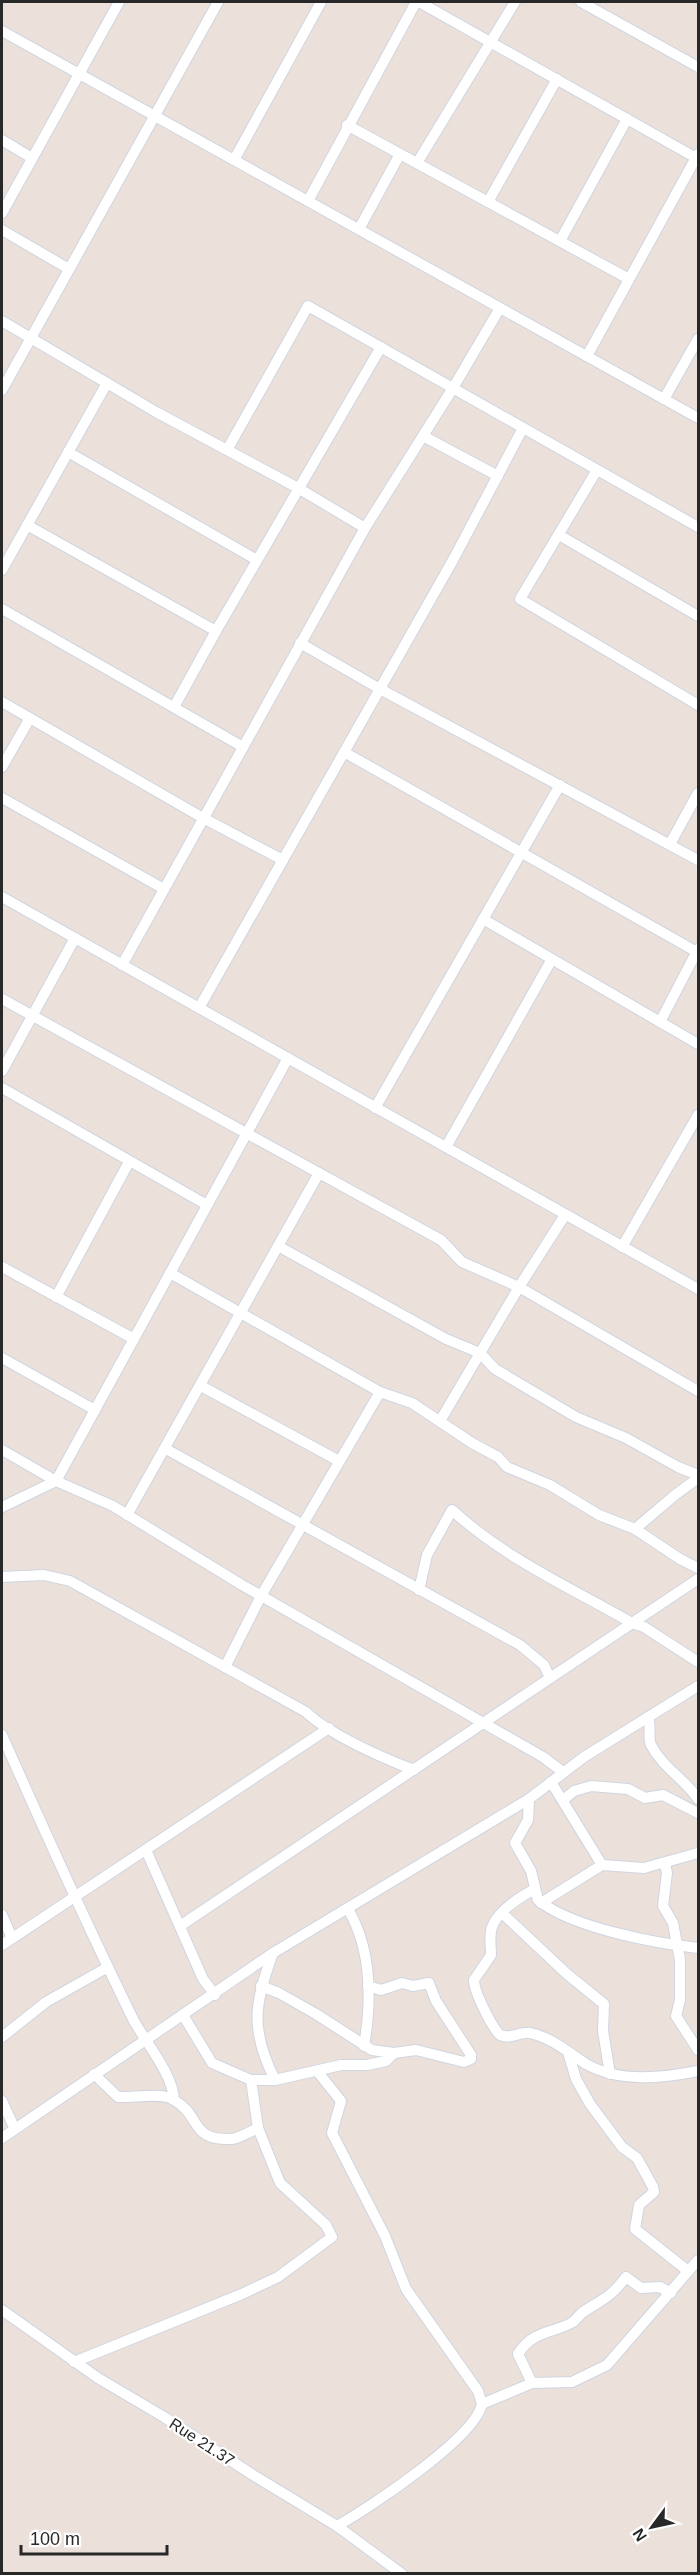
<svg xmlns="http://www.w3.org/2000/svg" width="700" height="2575" viewBox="0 0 700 2575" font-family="Arial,sans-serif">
	<rect width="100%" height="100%" fill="#ebe1da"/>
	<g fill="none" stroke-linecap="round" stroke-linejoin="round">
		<g stroke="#cfd5e1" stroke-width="12">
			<g id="minor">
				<polyline points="419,2 698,159"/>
				<polyline points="581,2 698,67"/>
				<polyline points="2,31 698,418"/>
				<polyline points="347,125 629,279"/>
				<polyline points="2,140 32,158"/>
				<polyline points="234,160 321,2"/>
				<polyline points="417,163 515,2"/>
				<polyline points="308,201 416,2"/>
				<polyline points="488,202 557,79"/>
				<polyline points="2,213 119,2"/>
				<polyline points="359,229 400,154"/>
				<polyline points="2,230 69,269"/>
				<polyline points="560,241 627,119"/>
				<polyline points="2,321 156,412 298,488 365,528"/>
				<polyline points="587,356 698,154"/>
				<polyline points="2,390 218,2"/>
				<polyline points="664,399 698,339"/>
				<polyline points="423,436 498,476"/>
				<polyline points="227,450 308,306 698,527"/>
				<polyline points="68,452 257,560"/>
				<polyline points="597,470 520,599 698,705"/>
				<polyline points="27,525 216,631"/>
				<polyline points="559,535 698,616"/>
				<polyline points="2,570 107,383"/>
				<polyline points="2,609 243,747"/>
				<polyline points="300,643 380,689 698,860"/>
				<polyline points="2,702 203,818 283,860"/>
				<polyline points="174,707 216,631 381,347"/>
				<polyline points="344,752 697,952"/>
				<polyline points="2,767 30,718"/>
				<polyline points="2,798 164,889"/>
				<polyline points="670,844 698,793"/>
				<polyline points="2,897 698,1289"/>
				<polyline points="483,919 698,1044"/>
				<polyline points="122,965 365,528 453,388 500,308"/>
				<polyline points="2,999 441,1240 462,1262 519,1287 698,1391"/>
				<polyline points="199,1008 453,560 523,428"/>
				<polyline points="660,1022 698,949"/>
				<polyline points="2,1071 75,938"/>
				<polyline points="2,1088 207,1205"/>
				<polyline points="375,1108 560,785"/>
				<polyline points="446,1147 552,959"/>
				<polyline points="278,1246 446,1339 480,1353 495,1369 576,1417 626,1438 678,1467 698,1475"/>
				<polyline points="622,1247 698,1115"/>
				<polyline points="2,1267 134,1339"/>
				<polyline points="170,1273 380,1392 412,1403 472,1443 498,1457 507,1467 550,1485 599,1515 635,1529 680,1559 698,1568"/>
				<polyline points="56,1297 129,1162"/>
				<polyline points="2,1358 95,1410"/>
				<polyline points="201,1386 339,1461"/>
				<polyline points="440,1421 519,1287 565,1215"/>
				<polyline points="166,1449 520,1645 544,1665 550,1678"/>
				<polyline points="2,1450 56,1481 113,1506 242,1585 543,1757 563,1772"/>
				<polyline points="2,1507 56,1481 288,1058"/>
				<polyline points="127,1515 319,1173"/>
				<polyline points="635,1529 675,1495 698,1478"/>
				<path d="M2,1577L44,1575L70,1581L306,1712C330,1735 383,1758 414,1770"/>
				<path d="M419,1590L427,1555L452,1510C504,1558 571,1588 632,1623L644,1627L698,1662"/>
				<polyline points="225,1667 261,1596 380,1392"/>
				<path d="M648,1717C652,1728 647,1736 651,1745C663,1768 685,1779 698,1799"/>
				<path d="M2,1735C44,1830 87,1925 133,2019C145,2042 173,2074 174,2100"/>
				<path d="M529,1799L528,1820L515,1843L531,1871L538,1900C572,1928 655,1943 698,1948"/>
				<polyline points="563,1800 574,1791 591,1786 628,1789 645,1798 663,1795 698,1813"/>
				<polyline points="146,1850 203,1979 215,1995"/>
				<polyline points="665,1864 667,1873 663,1906 673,1923 680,1960 680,2000 676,2016 698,2050"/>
				<polyline points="602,1865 644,1868 698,1853"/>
				<path d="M535,1889C520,1897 498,1910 492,1927C489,1936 491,1946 491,1955L474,1980C474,1992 491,2025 499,2034C507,2041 521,2031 530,2033C551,2037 569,2053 586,2064C620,2083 662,2078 698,2071"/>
				<polyline points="541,1903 602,1865 551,1782"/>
				<path d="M348,1909C372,1950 372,1999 364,2046"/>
				<polyline points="502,1913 567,1974 604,2004 603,2031 610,2074"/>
				<polyline points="2,1915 12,1938"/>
				<polyline points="180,1926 698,1579"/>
				<polyline points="2,1945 329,1728"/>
				<path d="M273,1953C254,2004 250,2030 275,2080"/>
				<polyline points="261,1986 279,1993 316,2014 372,2050 394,2053 416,2050 464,2062 471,2059 471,2055 436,2001 429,1983 413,1986 402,1983 381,1990 368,1986"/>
				<polyline points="183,2015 212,2063 251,2080 275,2080 341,2065 367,2065 386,2061 394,2053"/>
				<polyline points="2,2037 46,2002 108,1967"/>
				<polyline points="568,2052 576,2079 590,2104 622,2147 637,2158 653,2187 654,2192 639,2205 635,2229 688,2271"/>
				<path d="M317,2071L341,2101L332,2133L385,2236L406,2289L478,2391L482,2404C475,2438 369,2508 337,2526"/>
				<path d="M94,2074L118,2097C132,2098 162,2092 174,2100C202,2116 189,2141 232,2139C240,2138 251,2131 258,2128"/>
				<polyline points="2,2101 14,2127"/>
				<polyline points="2,2138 273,1953 529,1799 584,1757 698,1686"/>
				<polyline points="2,2310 98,2378 164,2417 253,2475 337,2526 402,2574"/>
				<polyline points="74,2362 242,2294 278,2277 332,2237 326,2225 280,2183 258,2128 251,2080"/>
				<path d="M532,2383L518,2354C533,2330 552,2334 573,2322C577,2319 579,2315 583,2312C604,2298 609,2299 626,2277L641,2288L660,2287L671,2293"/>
				<polyline points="482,2404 532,2383 572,2382 607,2365 698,2260"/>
			</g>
		</g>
		<use href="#minor" stroke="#fff" stroke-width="10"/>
	</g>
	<g text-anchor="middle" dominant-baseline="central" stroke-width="4.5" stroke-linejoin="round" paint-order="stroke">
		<g font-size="16" fill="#282828" stroke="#fff">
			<text transform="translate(202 2442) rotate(33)">Rue 21.37</text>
		</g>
	</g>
	<rect width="700" height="2575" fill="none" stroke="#282828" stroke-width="6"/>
	<g transform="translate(652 2527) rotate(237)" stroke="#ffffff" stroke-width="4.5" paint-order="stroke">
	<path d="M0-4.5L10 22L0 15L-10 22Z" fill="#282828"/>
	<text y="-9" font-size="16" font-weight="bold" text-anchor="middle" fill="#282828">N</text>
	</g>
	<path d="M21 2545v9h146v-9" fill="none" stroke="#282828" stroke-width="3"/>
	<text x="30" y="2545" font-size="18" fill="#282828" stroke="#ffffff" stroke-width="4.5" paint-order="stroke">100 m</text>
</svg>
